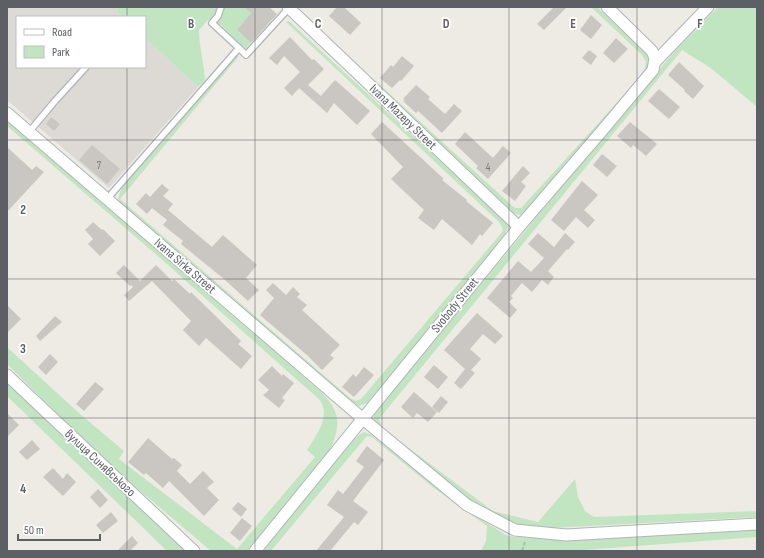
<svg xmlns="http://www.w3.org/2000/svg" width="764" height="558" viewBox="0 0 764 558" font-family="'Sofia Sans Condensed',sans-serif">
	<rect width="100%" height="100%" fill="#eeebe4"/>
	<polygon fill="#dddad6" points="7,7 120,7 116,11 122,17 17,17 17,67 145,67 145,38 198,87 109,188 7,100"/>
	<g fill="#c2e5c1">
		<path d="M120,7H244L251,13L237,30L251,43L246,49L220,24L208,20L199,30C199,47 204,63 205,80L198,87L145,38V17H122L116,11Z"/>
		<polygon points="291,7 297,7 371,77 515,208 521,208 644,73 646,62 642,55 591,7 597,7 647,54 650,61 648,69 525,214 520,215 509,212"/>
		<polygon points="718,7 757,7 757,107 712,69 682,50 379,419 382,428 493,511 538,522 575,479 578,497 585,511 594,517 757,511 757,517 552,528 521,527 472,503 376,425 373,414 673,53"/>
		<polygon points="289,21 506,222 508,227 500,245 367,403 359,406 353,405 119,202 118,199 121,189 151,152 236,56 239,56 120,199 350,398 356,401 361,399 503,231 502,227 499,222 286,22"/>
		<path d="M7,120L321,392C340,411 341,423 331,448L247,551H211L106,462L7,364V347L80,414L124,451L119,459L237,549L315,457L307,450C316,435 331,417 320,400L160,258L7,126Z"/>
		<polygon points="7,378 188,551 167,551 7,396"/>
		<path d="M364,432L370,434L471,513L506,535L514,537L567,538L757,527V537L571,551H481L486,541L487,526L434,488L373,438L368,436L366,437L271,551H262C286,521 311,490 336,461C344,452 353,438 364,432Z"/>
	</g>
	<g fill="#cac6c1">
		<polygon points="244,7 269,7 277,14 251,43 237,30 251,13"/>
		<polygon points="337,7 344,7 361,23 350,35 329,16"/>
		<polygon points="554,7 567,7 544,30 537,24"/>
		<polygon points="591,15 602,25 591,39 580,30"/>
		<polygon points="290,37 312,60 314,59 324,69 308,85 321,96 335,80 370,111 357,125 334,103 327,113 299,88 292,96 284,88 300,72 284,56 277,65 269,58"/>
		<polygon points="616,38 628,49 614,63 603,53"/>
		<polygon points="589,50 597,56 591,65 582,58"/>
		<polygon points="402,56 414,66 401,81 400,80 392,88 380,78 391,65 393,67"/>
		<polygon points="679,62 704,86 693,99 684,91 685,90 668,75"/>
		<polygon points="416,85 430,97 428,99 445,114 454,104 462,111 442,133 418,111 416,113 403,101 405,100 403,99"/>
		<polygon points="659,89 680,107 669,119 648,101"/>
		<polygon points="51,117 60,124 54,131 46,124"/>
		<polygon points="382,122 444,179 442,180 467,200 466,201 493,223 482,236 480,234 472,245 442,219 434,230 418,218 424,210 391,179 403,167 371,134"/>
		<polygon points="630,122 657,144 646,156 633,145 631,148 617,136"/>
		<polygon points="465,132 493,158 503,146 511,153 488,179 476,168 478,166 455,144"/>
		<polygon points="92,145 120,169 107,184 79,160"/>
		<polygon points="7,147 32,170 36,166 44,172 7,212"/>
		<polygon points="602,154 617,166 607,177 593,165"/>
		<polygon points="523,166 530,173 521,182 526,186 515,201 502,191"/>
		<polygon points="582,181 598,195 584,210 595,220 588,228 576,217 564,231 551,220"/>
		<polygon points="162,184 169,190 163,196 173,204 168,210 212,247 223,235 257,265 246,278 259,290 248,301 224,279 181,244 183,241 163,225 167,220 152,208 147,214 136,204 146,193 150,197"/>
		<polygon points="93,222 102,230 103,229 115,241 100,256 88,244 93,239 85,230"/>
		<polygon points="538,233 554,247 565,233 575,242 568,250 567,249 548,271 554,277 548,285 542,280 532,292 522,283 511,296 513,298 509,302 517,310 510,318 487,298 518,261 531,272 544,258 528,244"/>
		<polygon points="124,265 140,281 156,265 172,281 174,279 190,294 191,292 241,341 238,344 252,356 241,369 206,338 199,346 183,330 191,321 152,281 129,301 124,295 133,287 131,285 130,286 116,273"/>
		<polygon points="273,283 286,295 293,287 300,294 297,297 307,305 302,310 340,345 330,355 334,358 322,370 308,356 260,315 274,298 266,290"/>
		<polygon points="7,305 21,319 7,333"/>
		<polygon points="477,313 503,336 495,344 483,334 470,349 481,359 471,370 475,373 461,389 454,383 465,369 444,350"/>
		<polygon points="55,316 62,322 40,341 36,336"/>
		<polygon points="50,354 58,362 46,375 38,367"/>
		<polygon points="434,365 448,377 438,389 424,377"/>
		<polygon points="272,366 282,376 283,374 294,383 282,398 285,400 279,408 263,395 269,390 258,380"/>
		<polygon points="364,367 374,375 354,397 342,387 353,374 356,377"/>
		<polygon points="95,382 104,389 84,411 76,404"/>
		<polygon points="414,392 437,412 428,422 417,413 413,418 401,407"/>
		<polygon points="441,396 448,402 439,413 432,407"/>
		<polygon points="7,413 19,425 7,437"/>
		<polygon points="148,438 172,459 174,458 182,465 177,471 190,484 203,471 214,482 207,488 219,500 204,516 169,481 163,488 146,473 144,475 128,462"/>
		<polygon points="32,440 40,449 27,460 19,452"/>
		<polygon points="367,446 384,460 353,501 368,512 358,525 354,522 330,551 316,551 344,517 327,505 338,490 343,494 364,467 356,461"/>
		<polygon points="53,468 63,479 67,473 76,482 63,496 43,477"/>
		<polygon points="98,489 108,500 100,508 90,497"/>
		<polygon points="238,502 247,509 241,517 232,509"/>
		<polygon points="111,512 118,521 103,533 96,525"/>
		<polygon points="242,518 252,526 240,541 230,533"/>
		<polygon points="132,536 138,543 130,551 117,551"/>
	</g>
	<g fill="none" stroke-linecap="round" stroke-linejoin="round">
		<g stroke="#b1b5b9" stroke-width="8">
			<g id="service">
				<polyline points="221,7 218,16 212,23 239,48"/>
				<polyline points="29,132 55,101 86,67"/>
				<polyline points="107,199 239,48 246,55 289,8"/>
			</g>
		</g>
		<g stroke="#b1b5b9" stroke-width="13">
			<g id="minor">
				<polyline points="288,7 519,227"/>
				<polyline points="655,62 708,7"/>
				<polyline points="7,113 363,419 467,505 515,530 566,535 757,524"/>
				<polyline points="7,375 194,551"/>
				<polyline points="255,551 519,227 601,132 653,70 655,58 652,51 607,7"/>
			</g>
		</g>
		<polyline stroke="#9ac6a4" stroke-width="2" stroke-dasharray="4 2" stroke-linecap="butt" points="522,551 525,542"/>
		<use href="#service" stroke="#fff" stroke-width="5.5"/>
		<use href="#minor" stroke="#fff" stroke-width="11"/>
	</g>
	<path fill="none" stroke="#5c6064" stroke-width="1" stroke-opacity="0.55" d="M127,7V17M255,7V551M382,7V551M509,7V551M637,7V551M127,67V551M7,140H757M7,279H757M7,418H757"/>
	<g text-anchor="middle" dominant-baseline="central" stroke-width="3.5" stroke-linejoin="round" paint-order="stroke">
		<g font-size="11" fill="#787a7b">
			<text x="99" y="165">7</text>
			<text x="488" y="167">4</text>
		</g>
		<g font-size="13" fill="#5c6064" stroke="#fff">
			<text transform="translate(403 117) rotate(44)">Ivana Mazepy Street</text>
			<text transform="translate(185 266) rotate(41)">Ivana Sirka Street</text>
			<text transform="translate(455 305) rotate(-51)">Svobody Street</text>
			<text transform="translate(100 463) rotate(43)">вулиця Синявського</text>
		</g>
	</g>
	<g font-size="13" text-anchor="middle" font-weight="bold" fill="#5c6064" stroke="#fff" stroke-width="3.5" stroke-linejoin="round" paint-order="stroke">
		<text x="191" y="28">B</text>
		<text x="318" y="28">C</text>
		<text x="446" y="28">D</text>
		<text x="573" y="28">E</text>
		<text x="700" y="28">F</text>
		<text x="23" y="214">2</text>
		<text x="23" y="353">3</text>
		<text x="23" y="493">4</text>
	</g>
	<rect width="764" height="558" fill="none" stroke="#5c6064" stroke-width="16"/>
	<rect x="16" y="16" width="130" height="52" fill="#ffffff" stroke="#bebfc1"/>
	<rect x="24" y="29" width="20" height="6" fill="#ffffff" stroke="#bebfc1"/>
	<text x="52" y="36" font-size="12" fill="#5c6064">Road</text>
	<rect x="24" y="46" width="20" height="12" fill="#c2e5c1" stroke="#bebfc1"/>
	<text x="52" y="56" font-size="12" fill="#5c6064">Park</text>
	<path d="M18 534v6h82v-6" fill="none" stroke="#5c6064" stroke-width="2"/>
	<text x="24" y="534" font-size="12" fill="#5c6064" stroke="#ffffff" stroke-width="3" paint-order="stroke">50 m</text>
</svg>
